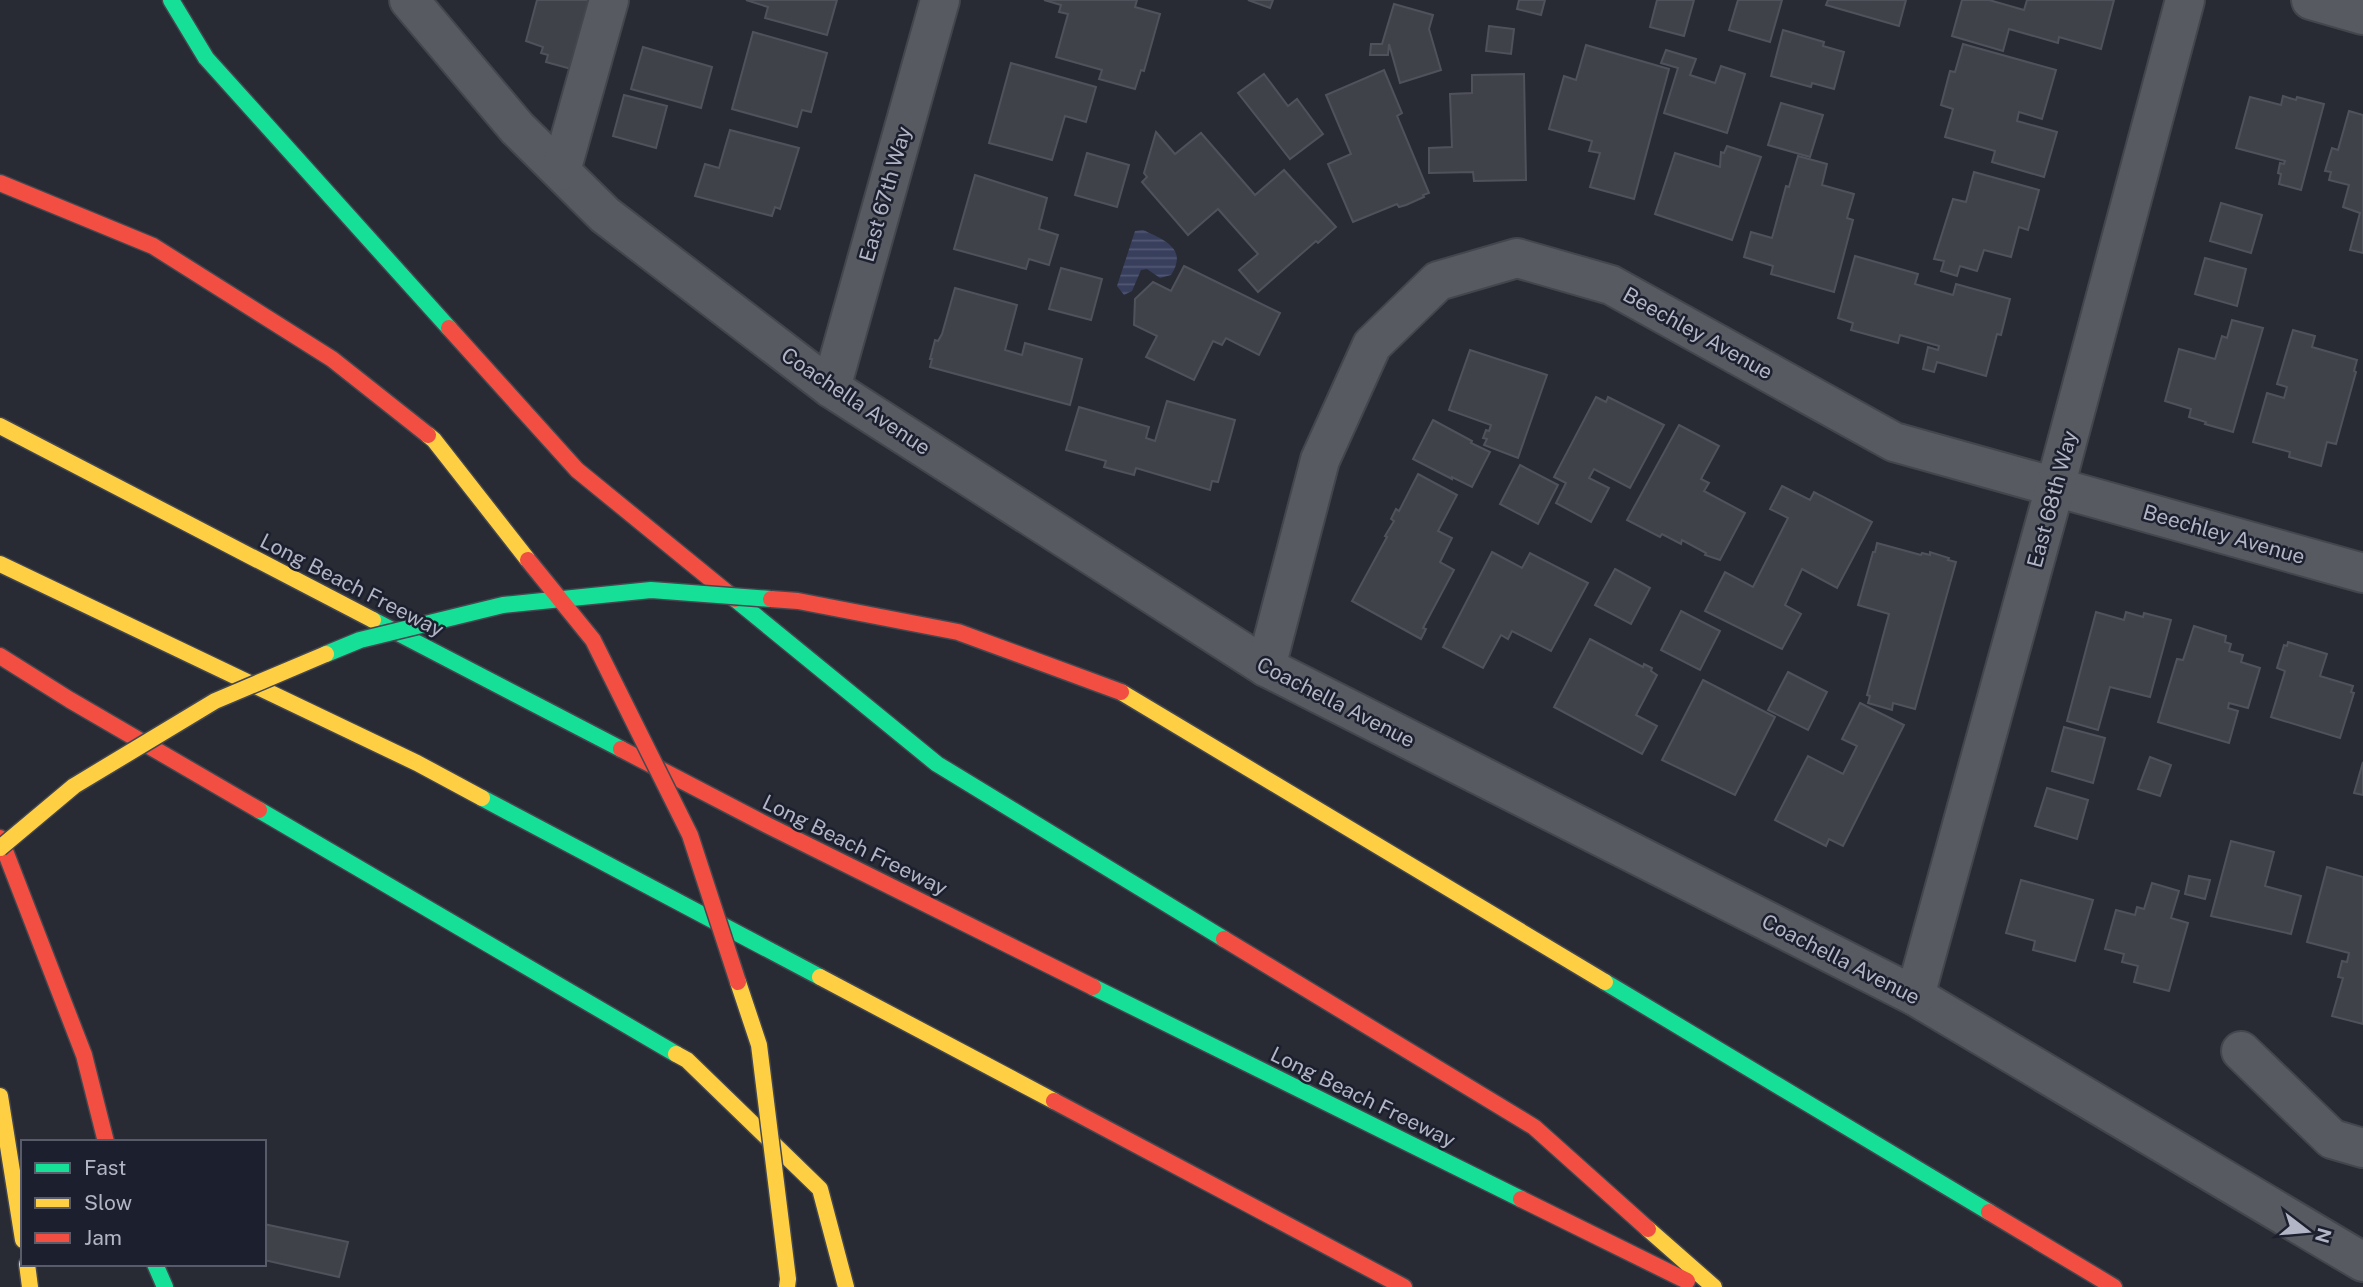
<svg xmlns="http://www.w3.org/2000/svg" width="2363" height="1287" viewBox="0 0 2363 1287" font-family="'Public Sans',sans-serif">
	<defs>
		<pattern id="water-rules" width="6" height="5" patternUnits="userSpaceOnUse" patternTransform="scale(1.75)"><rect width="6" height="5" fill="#373f5d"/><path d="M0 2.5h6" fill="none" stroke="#525873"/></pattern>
	</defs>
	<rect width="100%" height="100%" fill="#282b34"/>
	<path fill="url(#water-rules)" d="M1143,230C1165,240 1188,249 1171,275L1160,278L1147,269L1141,270L1132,291L1124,295L1117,286L1135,231Z"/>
	<g fill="#40424a" stroke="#50525b" stroke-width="2">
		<polygon points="537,0 586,0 594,2 575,70 546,62 548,55 541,53 543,47 526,41"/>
		<polygon points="746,0 837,0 827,35 765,18 768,7"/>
		<polygon points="1044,0 1137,0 1135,7 1160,14 1144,71 1141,70 1135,89 1099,79 1102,70 1056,57 1068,14 1059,12 1061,5"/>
		<polygon points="1248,0 1273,0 1270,8"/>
		<polygon points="1519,0 1545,0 1541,15 1517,9"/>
		<polygon points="1657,0 1694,0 1684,36 1650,27"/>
		<polygon points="1738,0 1782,0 1770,42 1729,30"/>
		<polygon points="1828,0 1906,0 1899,26 1826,5"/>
		<polygon points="1962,0 1989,0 2024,10 2027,0 2114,0 2101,49 2059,37 2058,43 2009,29 2003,51 1952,36"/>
		<polygon points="1394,4 1433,15 1429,29 1441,70 1400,83 1389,44 1388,55 1370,55 1371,44 1382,44"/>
		<polygon points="1489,26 1514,29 1511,54 1486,51"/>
		<polygon points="1783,30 1824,42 1823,46 1844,52 1834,89 1812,83 1811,87 1771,76"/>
		<polygon points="753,32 827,53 811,112 802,110 797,127 732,109"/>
		<polygon points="1963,44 2056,70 2042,119 2019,112 2017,121 2057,132 2044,177 1992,162 1995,151 1945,137 1953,109 1941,105 1950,71 1955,72"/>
		<polygon points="1586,45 1669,69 1634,199 1590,187 1600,153 1589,151 1592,141 1549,129 1564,76 1576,80"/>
		<polygon points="643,47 712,67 701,108 631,89"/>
		<polygon points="1666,50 1696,59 1690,75 1715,83 1721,66 1745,74 1727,133 1664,113 1678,68 1661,63"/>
		<polygon points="1011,63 1096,87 1086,122 1065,116 1052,160 989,143"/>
		<polygon points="1384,70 1402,113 1397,116 1429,193 1423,195 1424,197 1406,205 1399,207 1397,204 1353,222 1328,164 1351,154 1326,95"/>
		<polygon points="1264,74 1288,106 1297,99 1323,134 1290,159 1238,93"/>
		<polygon points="1524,74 1526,180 1474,181 1473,172 1429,173 1429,148 1452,147 1450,94 1472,93 1472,75"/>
		<polygon points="624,95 667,106 656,148 613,136"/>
		<polygon points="2283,96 2296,100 2297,97 2324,104 2301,190 2279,184 2281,174 2278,173 2280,163 2284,164 2285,161 2236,148 2250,97 2281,105"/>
		<polygon points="1781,103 1823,115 1810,157 1768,145"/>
		<polygon points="2349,111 2363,115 2363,253 2350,250 2360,213 2343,207 2349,185 2329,180 2331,172 2325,171 2332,148 2338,150"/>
		<polygon points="730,130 799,148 780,209 775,207 772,216 695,196 705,164 719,168"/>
		<polygon points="1156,132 1175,154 1201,133 1255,195 1284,170 1336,227 1318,243 1316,241 1258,292 1239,270 1258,254 1218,209 1188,235 1142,182 1147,177 1144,173"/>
		<polygon points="1727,146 1761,157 1732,240 1655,214 1675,153 1720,167 1721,152 1724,153"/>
		<polygon points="1087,153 1129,165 1117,207 1075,195"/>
		<polygon points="1798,156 1827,164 1822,185 1854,194 1847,218 1853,220 1834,292 1771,274 1773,266 1744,257 1751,232 1772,238 1786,186 1789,187"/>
		<polygon points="1974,172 2039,190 2028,230 2019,227 2011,257 1984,250 1977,271 1960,266 1957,276 1941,271 1944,261 1934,259 1953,199 1966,202"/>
		<polygon points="975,175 1047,198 1039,229 1058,235 1049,265 1029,259 1026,269 954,249"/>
		<polygon points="2221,203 2262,215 2251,253 2210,241"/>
		<polygon points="1855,256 1918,274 1915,284 1953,295 1956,284 2010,299 2001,335 1997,334 1986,376 1937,362 1934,372 1923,369 1928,347 1938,350 1939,346 1900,335 1898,343 1851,330 1853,323 1838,318"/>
		<polygon points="2205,258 2246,269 2237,306 2195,294"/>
		<polygon points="1184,266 1280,313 1259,355 1226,338 1222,345 1213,341 1194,380 1146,357 1157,336 1134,325 1135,299 1153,282 1171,291"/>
		<polygon points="1061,268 1102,279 1091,320 1049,309"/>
		<polygon points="955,288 1017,305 1005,350 1022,355 1025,343 1082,359 1070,405 930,367 932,359 930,359 935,340 938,341 942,334"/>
		<polygon points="2232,320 2263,328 2233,432 2205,424 2206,422 2189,417 2191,409 2165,401 2179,349 2215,359 2222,336 2227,338"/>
		<polygon points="2293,330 2315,336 2312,347 2357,360 2354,371 2356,372 2336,444 2327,442 2321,466 2289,457 2290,452 2253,442 2267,393 2284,398 2287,387 2277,384"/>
		<polygon points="1470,350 1547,375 1518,458 1484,445 1487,439 1483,438 1486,430 1489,431 1491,425 1449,410"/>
		<polygon points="1596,397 1606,402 1608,397 1664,425 1630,488 1594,469 1589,478 1609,488 1591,522 1556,503 1566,483 1554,477"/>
		<polygon points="1167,401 1235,420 1218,482 1212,481 1210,490 1136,468 1134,475 1104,467 1106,461 1066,450 1079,407 1149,427 1146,438 1155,441"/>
		<polygon points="1433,420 1472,441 1471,443 1490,452 1472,487 1452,477 1452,479 1413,459"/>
		<polygon points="1679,425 1719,446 1701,479 1709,483 1704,491 1745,513 1720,560 1705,555 1706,553 1682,540 1681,544 1662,534 1660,537 1627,520"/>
		<polygon points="1520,465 1558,485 1538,524 1500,504"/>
		<polygon points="1418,474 1457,495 1438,531 1452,538 1440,562 1454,570 1423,628 1426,629 1421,639 1352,601 1387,537 1385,536 1394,521 1391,519 1396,509 1399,511"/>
		<polygon points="1782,486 1810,500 1814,492 1872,522 1837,588 1802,569 1785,605 1801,614 1782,649 1705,611 1725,572 1753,587 1788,518 1770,509"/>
		<polygon points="1877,543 1921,555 1922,553 1930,555 1930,552 1949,558 1948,560 1956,562 1915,709 1893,703 1892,710 1868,703 1870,696 1867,695 1889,614 1858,605 1873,552 1875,552"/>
		<polygon points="1492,552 1522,568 1530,553 1588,583 1551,651 1512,631 1508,639 1501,635 1483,668 1443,647"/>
		<polygon points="1615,569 1650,588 1631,624 1595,605"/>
		<polygon points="1681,611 1720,631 1700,670 1661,650"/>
		<polygon points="2096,612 2124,620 2126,612 2143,617 2144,613 2171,620 2150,697 2110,687 2098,730 2067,721"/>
		<polygon points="2194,626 2226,636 2225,642 2231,644 2229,651 2243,655 2241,662 2260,668 2248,708 2229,703 2228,708 2238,711 2229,743 2158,722 2177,659 2183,660"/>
		<polygon points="1590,639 1643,667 1644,664 1652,668 1651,671 1657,675 1636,715 1657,726 1642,754 1554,707"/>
		<polygon points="2288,642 2327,654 2320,676 2353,686 2351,692 2354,693 2340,738 2271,717 2285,671 2277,668 2284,645 2287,646"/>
		<polygon points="1788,672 1827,692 1808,730 1768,710"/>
		<polygon points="1703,680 1775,717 1735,795 1662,760"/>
		<polygon points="1860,703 1904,725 1843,846 1829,839 1826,846 1775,820 1808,756 1843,774 1857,746 1842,739"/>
		<polygon points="2064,727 2105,738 2093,783 2052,771"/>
		<polygon points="2150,757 2171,765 2160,796 2138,789"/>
		<polygon points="2363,762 2363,795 2354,793"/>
		<polygon points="2047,788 2088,800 2077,839 2035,826"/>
		<polygon points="2231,841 2274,852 2265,886 2301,896 2291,934 2211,916"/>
		<polygon points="2327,867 2363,877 2363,1024 2332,1016 2343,978 2338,977 2342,961 2347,962 2349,953 2307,942"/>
		<polygon points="2189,876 2210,880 2205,899 2185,894"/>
		<polygon points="2021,880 2093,900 2075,961 2033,950 2035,941 2006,933"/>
		<polygon points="2152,883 2179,891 2171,918 2188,923 2169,991 2134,982 2138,966 2122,962 2124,954 2105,949 2116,910 2135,915 2137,907 2144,909"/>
		<polygon points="264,1224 348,1242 339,1277 264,1260"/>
	</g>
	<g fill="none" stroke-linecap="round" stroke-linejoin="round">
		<g stroke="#44464d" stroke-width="42">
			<g id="street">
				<polyline points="409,0 517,128 605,215 831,388 1266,667 1915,996 2363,1262"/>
				<polyline points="2311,0 2363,15"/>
				<polyline points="561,171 609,0"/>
				<polyline points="831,388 940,0"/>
				<polyline points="1266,667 1320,460 1372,345 1438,281 1517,258 1611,285 1894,442 2363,573"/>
				<polyline points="1915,996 2055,487 2185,0"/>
				<polyline points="2241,1051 2332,1139 2363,1148"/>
			</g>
		</g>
		<g stroke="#45474f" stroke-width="19">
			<g id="fast">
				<polyline points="171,0 206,58 449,328"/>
				<polyline points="735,599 937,764 1224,939"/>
				<polyline points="373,620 621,749"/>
				<polyline points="482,798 820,977"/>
				<polyline points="259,810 676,1054"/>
				<polyline points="1605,982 1989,1212"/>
				<polyline points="1093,987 1521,1199"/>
				<polyline points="155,1264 165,1287"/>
			</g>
		</g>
		<g stroke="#45474f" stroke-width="19">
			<g id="slow">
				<polyline points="0,426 373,620"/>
				<polyline points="428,435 434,440 528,560"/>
				<polyline points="0,564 417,763 482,798"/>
				<polyline points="1121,692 1605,982"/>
				<polyline points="820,977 1054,1101"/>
				<polyline points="676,1054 687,1060 820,1189 846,1287"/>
				<polyline points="0,1096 23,1240"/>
				<polyline points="1648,1229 1714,1287"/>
				<polyline points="27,1264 30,1287"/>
			</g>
		</g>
		<g stroke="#45474f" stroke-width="19">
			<g id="jam">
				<polyline points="0,183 153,246 332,359 428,435"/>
				<polyline points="449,328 577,470 735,599"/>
				<polyline points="0,656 70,700 259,810"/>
				<polyline points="621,749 767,825 1093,987"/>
				<polyline points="0,838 84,1055 106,1142"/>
				<polyline points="1224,939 1534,1127 1648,1229"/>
				<polyline points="1054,1101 1404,1287"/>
				<polyline points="1521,1199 1687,1281"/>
				<polyline points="1989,1212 2114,1287"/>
			</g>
		</g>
		<use href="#street" stroke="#585a62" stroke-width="38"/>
		<use href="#fast" stroke="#16e098" stroke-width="16"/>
		<use href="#slow" stroke="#ffcf43" stroke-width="16"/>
		<use href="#jam" stroke="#f24e42" stroke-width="16"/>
		<g stroke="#45474f" stroke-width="19" stroke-linecap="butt">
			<polyline id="fast-bridge" points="326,654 360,640 503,605 651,590 771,599"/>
		</g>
		<g stroke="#45474f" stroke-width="19" stroke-linecap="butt">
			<g id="slow-bridge">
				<polyline points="0,848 74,786 215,701 326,654"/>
				<polyline points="738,982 759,1045 788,1279 787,1287"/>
			</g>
		</g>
		<g stroke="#45474f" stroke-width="19" stroke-linecap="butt">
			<g id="jam-bridge">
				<polyline points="528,560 593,640 690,835 738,982"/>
				<polyline points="771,599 798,601 958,632 1121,692"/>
			</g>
		</g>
		<use href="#fast-bridge" stroke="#16e098" stroke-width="16"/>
		<use href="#slow-bridge" stroke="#ffcf43" stroke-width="16"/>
		<use href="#jam-bridge" stroke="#f24e42" stroke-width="16"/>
	</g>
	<g text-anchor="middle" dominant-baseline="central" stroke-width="5" stroke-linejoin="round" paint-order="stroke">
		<g font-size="21" fill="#b2b5c5" stroke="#1c202e">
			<text transform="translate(885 194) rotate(-74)">East 67th Way</text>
			<text transform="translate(1698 333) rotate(29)">Beechley Avenue</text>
			<text transform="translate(856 401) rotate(34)">Coachella Avenue</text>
			<text transform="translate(2052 499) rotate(-75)">East 68th Way</text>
			<text transform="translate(2224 534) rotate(16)">Beechley Avenue</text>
			<text transform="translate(352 585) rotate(27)">Long Beach Freeway</text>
			<text transform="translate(1336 702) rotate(27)">Coachella Avenue</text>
			<text transform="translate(855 845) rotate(26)">Long Beach Freeway</text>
			<text transform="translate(1841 959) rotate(27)">Coachella Avenue</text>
			<text transform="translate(1363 1097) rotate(26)">Long Beach Freeway</text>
		</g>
	</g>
	<rect x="21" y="1140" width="245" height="126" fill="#1c202e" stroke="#585c6a" stroke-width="2"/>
	<rect x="35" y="1163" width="35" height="10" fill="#16e098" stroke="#585c6a" stroke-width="2"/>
	<text x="84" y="1175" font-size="21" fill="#b2b5c5">Fast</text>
	<rect x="35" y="1198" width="35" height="10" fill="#ffcf43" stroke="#585c6a" stroke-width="2"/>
	<text x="84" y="1210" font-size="21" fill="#b2b5c5">Slow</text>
	<rect x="35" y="1233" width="35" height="10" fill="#f24e42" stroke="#585c6a" stroke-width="2"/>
	<text x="84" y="1245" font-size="21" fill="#b2b5c5">Jam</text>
	<g transform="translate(2307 1231) rotate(106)" stroke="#1c202e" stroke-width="5" paint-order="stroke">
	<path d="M0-5L12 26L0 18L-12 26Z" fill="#b2b5c5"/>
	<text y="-10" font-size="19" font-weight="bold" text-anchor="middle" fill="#b2b5c5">N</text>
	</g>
</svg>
